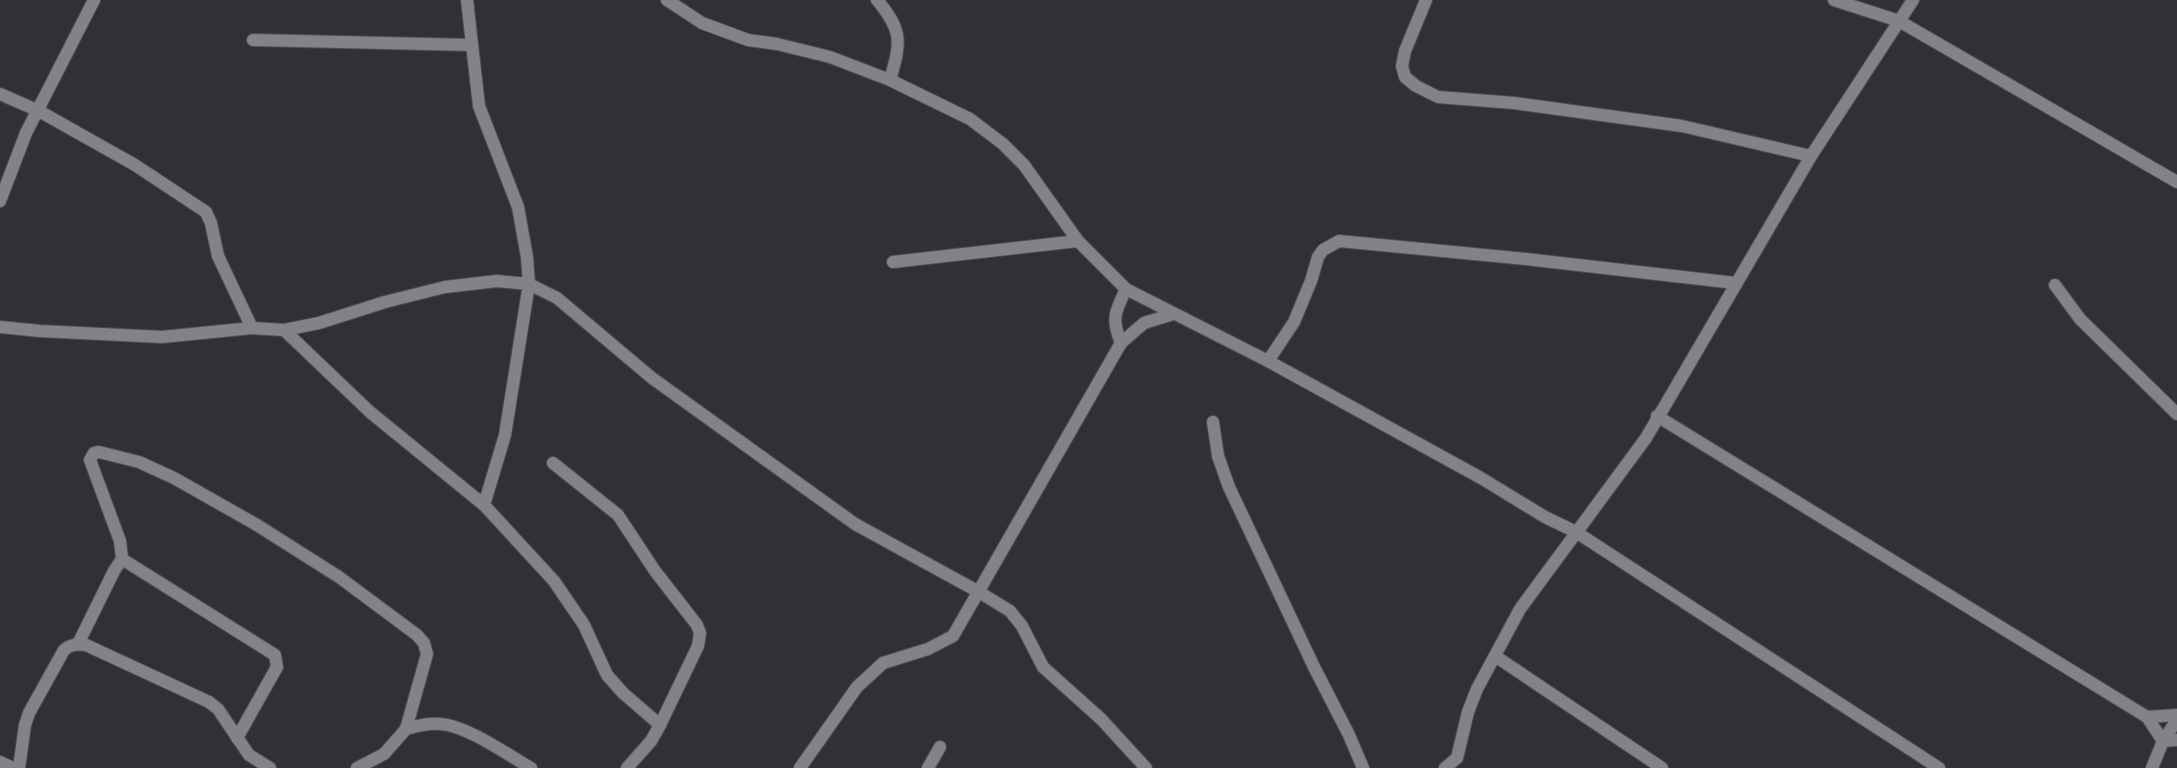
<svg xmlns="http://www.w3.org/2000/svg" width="2177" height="768" viewBox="0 0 2177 768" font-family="'Archivo Narrow',sans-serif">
	<rect width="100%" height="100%" fill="#323036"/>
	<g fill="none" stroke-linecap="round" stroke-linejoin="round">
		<g stroke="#4f4d51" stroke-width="14">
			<g id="street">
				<polyline points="467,0 479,106 518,207 527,257 529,284 505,435 484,505"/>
				<polyline points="667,0 702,23 748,40 777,44 830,57 890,80 970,119 1003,144 1024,165 1078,241 1126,289 1268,361 1481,478 1545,517 1576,532 1939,768"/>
				<path d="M877,0C903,31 901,42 890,80"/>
				<polyline points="1426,0 1405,51 1402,66 1405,77 1416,86 1438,97 1514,103 1682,126 1811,156"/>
				<polyline points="1834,0 1899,21 2177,182"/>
				<polyline points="253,40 471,45"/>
				<polyline points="0,94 39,111 135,165 206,212 211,223 218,256 252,328"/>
				<polyline points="0,201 26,133 94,0"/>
				<polyline points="893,262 1078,241"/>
				<polyline points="2055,285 2080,319 2177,414"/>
				<polyline points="0,327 40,331 162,337 252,328 284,330 319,323 385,302 445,287 497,281 529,284 557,298 652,378 855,524 979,592 1010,611 1022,626 1043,667 1101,719 1146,768"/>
				<polyline points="284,330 370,412 484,505 554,581 584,625 607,675 623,693 660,725 651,741 627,768"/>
				<path d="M1121,343C1111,319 1115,312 1126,289"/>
				<polyline points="1268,361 1294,322 1311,281 1318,257 1323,250 1339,241 1526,259 1735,283"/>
				<polyline points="1657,416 2147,717 2163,741 2177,740"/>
				<polyline points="1213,422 1218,456 1229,487 1314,667 1349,735 1363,768"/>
				<polyline points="553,463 618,515 655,571 697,625 700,633 698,646 660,725"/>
				<polyline points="122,559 275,655 277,667 237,738"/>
				<polyline points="78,644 114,571 122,559 120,541 90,460 94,453 99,452 139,462 174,478 257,525 339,577 417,635 424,643 427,654 406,729 384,754 357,768"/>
				<polyline points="1495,656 1662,768"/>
				<polyline points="2147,717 2177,715"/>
				<path d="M406,729C417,726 428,723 440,724C466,725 508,755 531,768"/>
				<polyline points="0,762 13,768"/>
				<path d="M19,768L25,725L29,713L64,650C71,644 77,644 86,645L209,702L218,709L249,755L270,768"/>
				<polyline points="800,768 857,687 883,663 928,649 953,636 1121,343 1144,323 1173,314"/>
				<polyline points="928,768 940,747"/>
				<polyline points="1445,768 1457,758 1468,712 1477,689 1520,609 1646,438 1811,156 1913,0"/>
				<polyline points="2152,768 2163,741 2177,720"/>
			</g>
		</g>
		<use href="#street" stroke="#848289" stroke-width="12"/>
	</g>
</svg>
